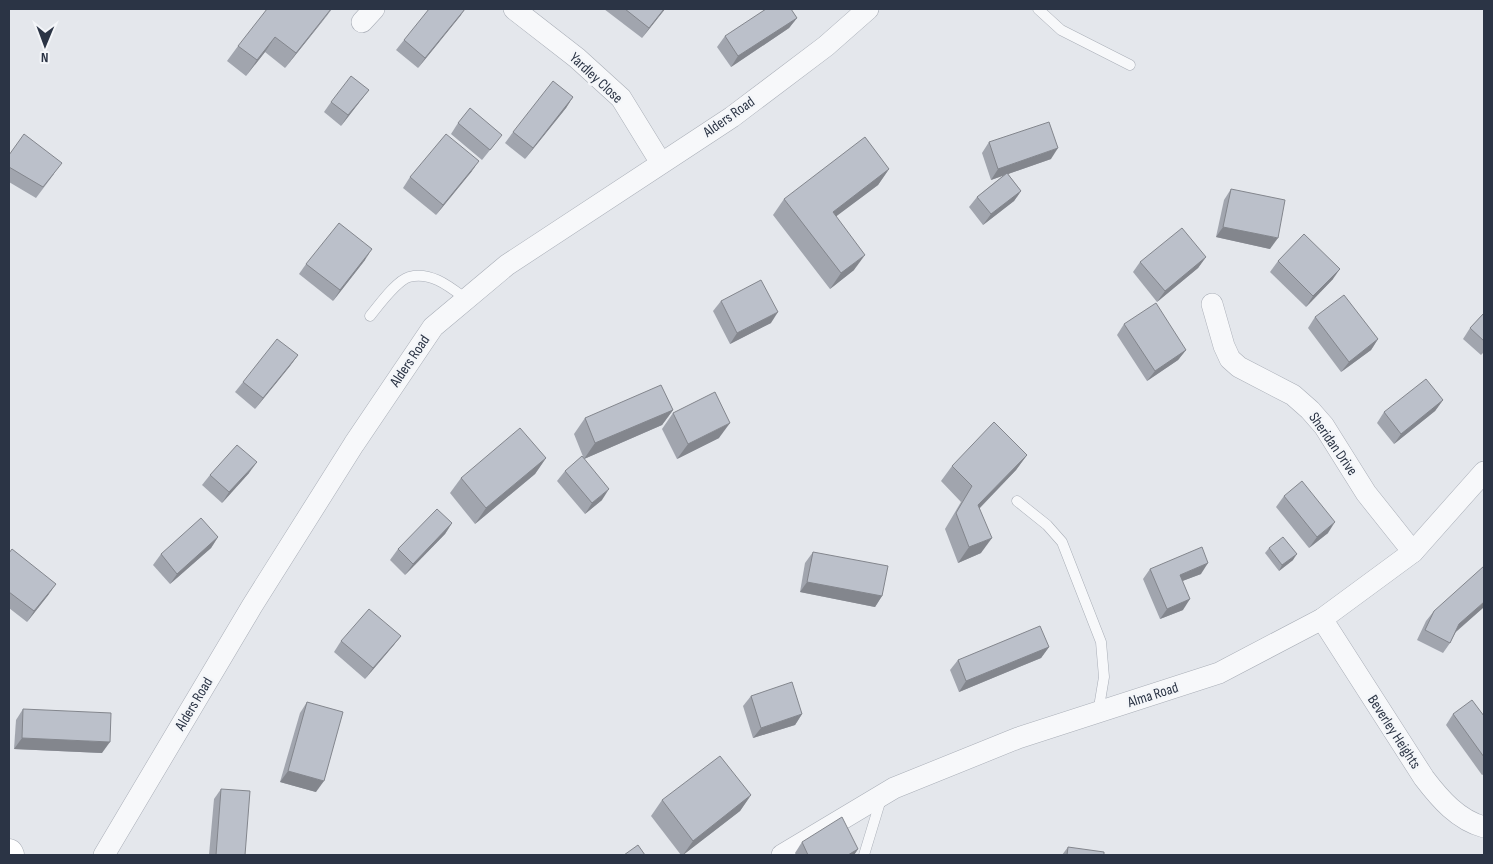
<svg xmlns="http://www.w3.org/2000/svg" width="1493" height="864" viewBox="0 0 1493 864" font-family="'Sofia Sans Condensed',sans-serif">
	<rect width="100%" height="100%" fill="#e4e7ec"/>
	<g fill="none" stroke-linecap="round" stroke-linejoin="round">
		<g stroke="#a9aeb7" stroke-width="11">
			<g id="lane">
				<polyline points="1038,9 1061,30 1130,65"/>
				<path d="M370,316C379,305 396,281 409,277C431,271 450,287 466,299"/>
				<polyline points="1017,501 1047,525 1062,542 1101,642 1104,677 1098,713"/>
				<polyline points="864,855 881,799"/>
			</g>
		</g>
		<g stroke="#a9aeb7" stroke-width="22">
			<g id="street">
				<polyline points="514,9 577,58 621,98 661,163"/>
				<polyline points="362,22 374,9"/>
				<polyline points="1212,304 1224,346 1230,359 1239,367 1293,395 1310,410 1324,426 1366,493 1413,552"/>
				<path d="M1322,619L1424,778C1440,799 1458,820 1484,827"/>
				<polyline points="104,855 252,606 354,444 433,327 507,265 732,117 826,46 868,9"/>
				<polyline points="782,855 894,788 1018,738 1219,673 1322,619 1413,552 1484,472"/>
			</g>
		</g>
		<g stroke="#a9aeb7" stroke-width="29">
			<polyline id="secondary" points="9,853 10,855"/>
		</g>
		<use href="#lane" stroke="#f7f8fa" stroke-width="10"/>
		<use href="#street" stroke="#f7f8fa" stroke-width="21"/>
		<use href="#secondary" stroke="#fff" stroke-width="28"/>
	</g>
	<g fill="#a1a5ae">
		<polygon points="332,9 321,23 285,68 265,52 246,76 227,61 238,46"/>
		<polygon points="604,9 665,9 642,38"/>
		<polygon points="461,15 418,68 396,50 404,40"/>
		<polygon points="797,18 789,28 731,67 717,47 725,36"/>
		<polygon points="369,90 341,126 324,112 331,102"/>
		<polygon points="573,97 566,108 525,159 505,143 513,132"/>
		<polygon points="458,123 494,145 482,160 451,134"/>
		<polygon points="989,142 1051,159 1008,174 1021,191 1014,201 983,225 969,207 977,197 1004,175 991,180 982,153"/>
		<polygon points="9,155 54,174 36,198 9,182"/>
		<polygon points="889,169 878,185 836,216 854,270 830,289 773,215 784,199"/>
		<polygon points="472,171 436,215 403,188 410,177"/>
		<polygon points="1231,189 1270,249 1216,237 1224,200"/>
		<polygon points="1206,257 1198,268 1157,302 1133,272 1140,262"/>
		<polygon points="365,260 333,301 299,274 306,264"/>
		<polygon points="1278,261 1333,279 1306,307 1270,272"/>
		<polygon points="721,301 771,323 730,344 713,311"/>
		<polygon points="1484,313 1484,352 1481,355 1463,339 1470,328"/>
		<polygon points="1315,317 1378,339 1371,350 1341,372 1308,328"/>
		<polygon points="1124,324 1186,350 1178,360 1147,381 1117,335"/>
		<polygon points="298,355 290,366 255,409 235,392 243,382"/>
		<polygon points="1443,400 1435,411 1394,444 1377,423 1384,412"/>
		<polygon points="673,410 662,425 584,459 574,434 585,418"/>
		<polygon points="673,413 719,438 677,459 662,429"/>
		<polygon points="1027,455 1016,470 980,508 981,553 958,563 945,529 961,502 941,481 952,466"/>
		<polygon points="546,458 535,474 475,524 450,493 461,478"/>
		<polygon points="565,471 602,500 585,514 557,481"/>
		<polygon points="249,473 222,503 202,485 210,475"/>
		<polygon points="1284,496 1328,533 1309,548 1276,507"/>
		<polygon points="452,523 445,534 405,575 390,560 398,549"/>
		<polygon points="218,537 211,548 170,584 153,565 161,554"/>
		<polygon points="1269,548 1293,560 1279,571 1265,553"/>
		<polygon points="813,552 882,596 875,607 800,592 805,563"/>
		<polygon points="9,553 49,594 27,622 9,608"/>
		<polygon points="1150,569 1201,574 1182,581 1183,610 1160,619 1143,579"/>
		<polygon points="1484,607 1456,632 1450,643 1443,653 1417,640 1426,621 1434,611"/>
		<polygon points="401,636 393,646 365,679 334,652 341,641"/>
		<polygon points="1049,647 1041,658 959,692 950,670 958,660"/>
		<polygon points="751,696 802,714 795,725 753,738 743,706"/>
		<polygon points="307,702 316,792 280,782 300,713"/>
		<polygon points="23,709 102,753 14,749 16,720"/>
		<polygon points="1453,714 1484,716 1484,774 1482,775 1446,725"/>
		<polygon points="221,789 245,855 209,855 214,799"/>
		<polygon points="751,795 740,811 683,855 681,855 651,816 662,800"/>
		<polygon points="802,842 858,849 854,855 796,855 795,853"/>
		<polygon points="1068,847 1104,855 1062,855"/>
	</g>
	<g fill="#83868d">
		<polygon points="332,9 321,23 285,68 296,53"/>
		<polygon points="465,9 461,15 418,68 425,58"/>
		<polygon points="664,9 665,9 642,38 649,28"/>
		<polygon points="797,18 789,28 731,67 738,56"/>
		<polygon points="275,37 265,52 246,76 257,60"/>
		<polygon points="369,90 361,100 341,126 348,115"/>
		<polygon points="573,97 566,108 525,159 533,148"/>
		<polygon points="1058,148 1051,159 991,180 998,169"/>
		<polygon points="479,161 472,171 436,215 443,205"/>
		<polygon points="889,169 878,185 822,227 833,212"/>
		<polygon points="1021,191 1014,201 983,225 991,214"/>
		<polygon points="1223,227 1278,238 1270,249 1216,237"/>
		<polygon points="372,249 365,260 333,301 340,290"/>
		<polygon points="865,255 854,270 830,289 841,273"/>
		<polygon points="1206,257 1198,268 1157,302 1165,291"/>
		<polygon points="1340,269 1333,279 1306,307 1313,296"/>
		<polygon points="778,312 771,323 730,344 737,333"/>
		<polygon points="1378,339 1371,350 1341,372 1349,362"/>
		<polygon points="1186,350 1178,360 1147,381 1155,371"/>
		<polygon points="298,355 290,366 255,409 263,398"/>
		<polygon points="1443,400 1435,411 1394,444 1401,434"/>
		<polygon points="673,410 662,425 584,459 595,443"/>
		<polygon points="730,423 719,438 677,459 688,444"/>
		<polygon points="1027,455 1016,470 967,521 978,505"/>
		<polygon points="546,458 535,474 475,524 486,508"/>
		<polygon points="257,462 249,473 222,503 229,492"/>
		<polygon points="609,489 602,500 585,514 592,503"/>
		<polygon points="1335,522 1328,533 1309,548 1317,537"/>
		<polygon points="452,523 445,534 405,575 413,564"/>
		<polygon points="218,537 211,548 170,584 177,574"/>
		<polygon points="992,538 981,553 958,563 969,547"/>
		<polygon points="1297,554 1293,560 1279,571 1282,565"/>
		<polygon points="1208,563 1201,574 1172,585 1180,575"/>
		<polygon points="807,582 882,596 875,607 800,592"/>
		<polygon points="56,584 49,594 27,622 34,611"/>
		<polygon points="1190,599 1183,610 1160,619 1167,609"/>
		<polygon points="1484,602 1484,607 1452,635 1459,624"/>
		<polygon points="401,636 393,646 365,679 373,668"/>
		<polygon points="1049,647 1041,658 959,692 966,681"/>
		<polygon points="802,714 795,725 753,738 761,728"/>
		<polygon points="22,738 110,742 102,753 14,749"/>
		<polygon points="288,771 324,781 316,792 280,782"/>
		<polygon points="751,795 740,811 683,855 693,841"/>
		<polygon points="858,849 854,855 848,855"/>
	</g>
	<g fill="#bbc0ca" stroke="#83868d">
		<polygon points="267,9 331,9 296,53 275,37 257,60 238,46"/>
		<polygon points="429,9 465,9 425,58 404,40"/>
		<polygon points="625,9 664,9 649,28"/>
		<polygon points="766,9 791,9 797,18 738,56 725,36"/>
		<polygon points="351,76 369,90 348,115 331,102"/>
		<polygon points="553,81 573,97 533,148 513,132"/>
		<polygon points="470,108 502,135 490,150 458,123"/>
		<polygon points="1049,122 1058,148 998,169 989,142"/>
		<polygon points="24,134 62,163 43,187 9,167 9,155"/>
		<polygon points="446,134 479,161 443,205 410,177"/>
		<polygon points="865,137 889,169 833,212 865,255 841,273 784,199"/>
		<polygon points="1007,173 1021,191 991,214 977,197"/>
		<polygon points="1231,189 1285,200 1278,238 1223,227"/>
		<polygon points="339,223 372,249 340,290 306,264"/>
		<polygon points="1182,228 1206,257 1165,291 1140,262"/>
		<polygon points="1304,234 1340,269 1313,296 1278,261"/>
		<polygon points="761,280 778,312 737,333 721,301"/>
		<polygon points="1344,295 1378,339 1349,362 1315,317"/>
		<polygon points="1156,303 1186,350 1155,371 1124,324"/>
		<polygon points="1484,313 1484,341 1470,328"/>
		<polygon points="277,339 298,355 263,398 243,382"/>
		<polygon points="1426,379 1443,400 1401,434 1384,412"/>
		<polygon points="661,385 673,410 595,443 585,418"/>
		<polygon points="715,392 730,423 688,444 673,413"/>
		<polygon points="994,422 1027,455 978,505 992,538 969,547 956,513 972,486 952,466"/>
		<polygon points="520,428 546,458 486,508 461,478"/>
		<polygon points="237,445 257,462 229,492 210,475"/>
		<polygon points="582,456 609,489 592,503 565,471"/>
		<polygon points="1302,481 1335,522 1317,537 1284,496"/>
		<polygon points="437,509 452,523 413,564 398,549"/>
		<polygon points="201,518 218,537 177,574 161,554"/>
		<polygon points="1283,537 1297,554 1282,565 1269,548"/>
		<polygon points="1202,547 1208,563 1180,575 1190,599 1167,609 1150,569"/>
		<polygon points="12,549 56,584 34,611 9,592 9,553"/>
		<polygon points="813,552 888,566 882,596 807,582"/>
		<polygon points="1484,566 1484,602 1459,624 1450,643 1425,630 1434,611"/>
		<polygon points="369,609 401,636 373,668 341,641"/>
		<polygon points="1040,626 1049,647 966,681 958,660"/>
		<polygon points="792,682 802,714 761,728 751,696"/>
		<polygon points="1472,700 1484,716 1484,757 1453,714"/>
		<polygon points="307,702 343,712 324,781 288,771"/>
		<polygon points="23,709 111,713 110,742 22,738"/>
		<polygon points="720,756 751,795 693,841 662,800"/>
		<polygon points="221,789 250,791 245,855 216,855"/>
		<polygon points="842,817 858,849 848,855 808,855 802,842"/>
		<polygon points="638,845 645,855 624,855"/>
		<polygon points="1068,847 1104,852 1104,855 1067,855"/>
	</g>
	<g text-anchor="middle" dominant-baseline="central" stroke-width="5" stroke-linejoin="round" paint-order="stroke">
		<g font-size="15" fill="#2b3445" stroke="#f4f6f9">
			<text transform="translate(596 78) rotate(43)">Yardley Close</text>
			<text transform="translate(729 117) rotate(-35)">Alders Road</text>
			<text transform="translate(410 361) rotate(-56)">Alders Road</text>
			<text transform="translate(1333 444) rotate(55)">Sheridan Drive</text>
			<text transform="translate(1153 695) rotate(-18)">Alma Road</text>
			<text transform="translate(194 704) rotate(-59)">Alders Road</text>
			<text transform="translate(1394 732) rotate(57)">Beverley Heights</text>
		</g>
	</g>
	<rect width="1493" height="864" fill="none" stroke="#2b3445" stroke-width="20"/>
	<g transform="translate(45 45) rotate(181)" stroke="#f4f6f9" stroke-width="4" paint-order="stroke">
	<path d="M0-4L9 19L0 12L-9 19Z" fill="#2b3445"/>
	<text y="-8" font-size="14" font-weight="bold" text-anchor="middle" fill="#2b3445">N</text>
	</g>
</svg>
